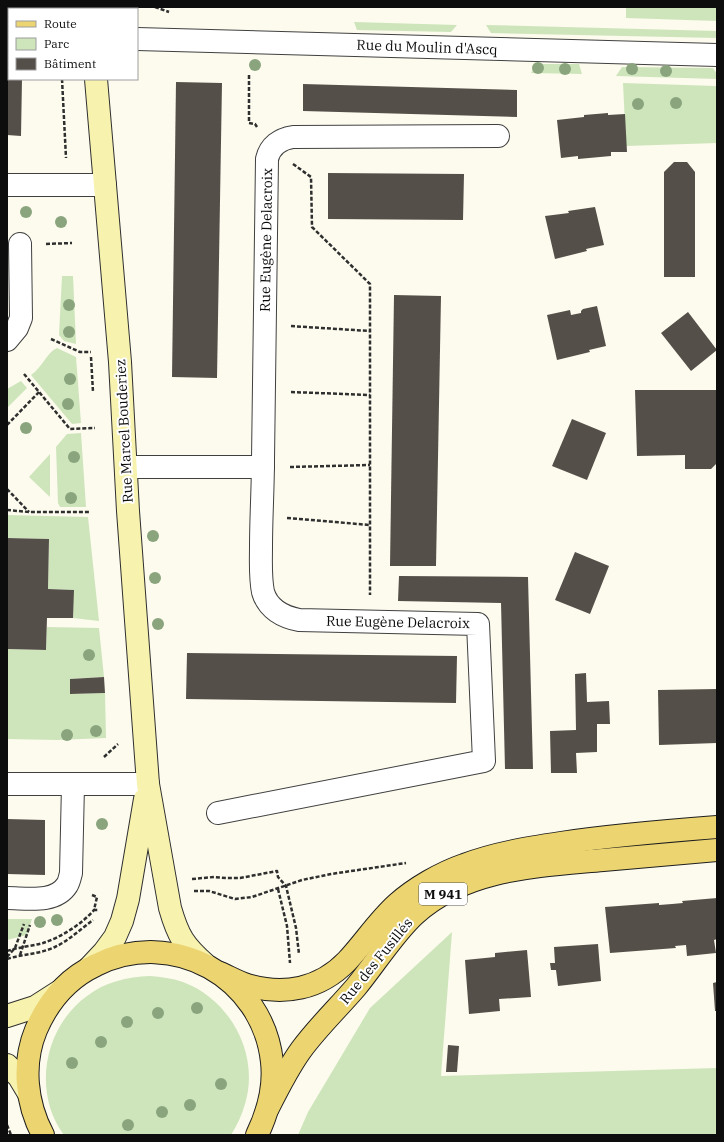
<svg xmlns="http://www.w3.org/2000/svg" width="724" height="1142" viewBox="0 0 724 1142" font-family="'IBM Plex Serif',serif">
	<rect width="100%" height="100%" fill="#fdfbee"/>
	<g fill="#cee5bb">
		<polygon points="626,7 717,7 717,21 626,18"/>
		<polygon points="354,22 457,25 451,32 357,30"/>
		<polygon points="486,25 717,31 717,38 491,33"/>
		<polygon points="536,64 579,64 582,74 531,73"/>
		<polygon points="622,67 713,68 717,74 717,79 616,76"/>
		<polygon points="623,83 716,86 717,143 626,146"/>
		<polygon points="62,276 73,276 76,344 64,341 59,335"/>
		<path d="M57,348L76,357L81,423L72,424L31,375C43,367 46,353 57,348Z"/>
		<polygon points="21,381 27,388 7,408 7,389"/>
		<polygon points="81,433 86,507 60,507 58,503 56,447 67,434"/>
		<polygon points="50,454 50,497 29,477"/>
		<polygon points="7,515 88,517 99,621 73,618 73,590 48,589 49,539 7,538"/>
		<polygon points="47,627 99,628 104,677 70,679 70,694 105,693 106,738 57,740 7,739 7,649 46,650"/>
		<polygon points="7,919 32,919 27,935 7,940"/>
		<polygon points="452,932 441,1076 717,1068 717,1135 298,1135 308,1112 370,1008"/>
		<path d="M150,976C161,977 172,978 183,982C231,1000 260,1055 245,1104C242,1115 237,1125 231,1135H64C32,1092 44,1027 87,996C105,982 127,977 150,976Z"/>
	</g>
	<g fill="#554f4a">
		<polygon points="7,7 22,7 22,9 9,9 9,79 22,79 21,136 7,135"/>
		<polygon points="176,82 222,83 217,378 172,377"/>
		<polygon points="303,84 517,90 517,117 303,111"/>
		<polygon points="608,113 608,115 625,114 627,152 611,152 611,156 578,159 578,156 561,158 557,120 584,117 584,115"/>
		<polygon points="674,162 687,162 695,172 695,277 664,277 664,172"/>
		<polygon points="328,173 464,174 463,220 328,219"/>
		<polygon points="595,207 604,245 586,249 587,251 555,259 545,216 569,213 568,211"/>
		<polygon points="394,295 441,296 436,566 390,566"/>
		<polygon points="597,306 606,346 589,350 590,352 557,360 547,315 570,310 571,315 581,313 581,311 583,309"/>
		<polygon points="688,312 717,350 691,371 661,333"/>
		<polygon points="635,390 717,390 717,463 711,469 685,469 685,455 637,456"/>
		<polygon points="572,419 606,433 587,480 552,466"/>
		<polygon points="7,538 49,539 48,589 74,590 73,618 47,618 46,650 7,649"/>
		<polygon points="575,552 609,566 590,614 555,600"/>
		<polygon points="399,576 528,577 533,769 505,769 501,603 398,601"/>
		<polygon points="187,653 457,656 456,703 186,699"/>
		<polygon points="586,673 587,702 609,701 610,724 597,724 597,752 576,753 577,773 551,773 550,731 576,730 575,674"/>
		<polygon points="104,677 105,693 70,694 70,679"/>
		<polygon points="717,689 717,743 659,745 658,690"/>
		<polygon points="7,819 45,820 45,875 7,874"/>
		<polygon points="717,898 717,939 714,940 716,953 687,956 686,945 675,946 676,948 610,953 605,907 659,903 659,905 672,904 683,903 682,901"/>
		<polygon points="598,944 601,981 558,986 556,970 551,970 550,963 555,963 554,947"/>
		<polygon points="527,950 531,997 499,999 500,1011 469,1014 465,960 495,957 495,953"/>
		<polygon points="717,982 717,1011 715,1011 713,983"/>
		<polygon points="448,1045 459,1046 457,1072 446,1072"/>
	</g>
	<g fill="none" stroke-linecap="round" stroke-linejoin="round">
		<g stroke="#404040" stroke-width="24">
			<g id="street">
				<polyline points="137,39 717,55"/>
				<polyline points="7,185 105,185"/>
				<polyline points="7,340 17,328 21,318 20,244"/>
				<polyline points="126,467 263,467"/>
				<polyline points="7,784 148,784"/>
				<path d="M218,813L484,761L478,624L299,620C283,617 268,609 263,592C260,577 261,561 261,547C261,517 263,488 263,459C265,359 266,259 267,159C270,146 280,139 293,137L498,136"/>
				<path d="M7,898C26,898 55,904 67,885C69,882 70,877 71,873L73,785"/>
			</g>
		</g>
		<g stroke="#2f2f2f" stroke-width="24">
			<g id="secondary">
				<polyline points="92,7 92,9"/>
				<path d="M96,79L120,362L128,511L148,784L170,908C178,936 184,946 206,965"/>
				<polyline points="89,968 104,952 115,937 122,921 128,899 145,799"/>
				<polyline points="7,1016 35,1007 60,991"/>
				<polyline points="7,1065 19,1077 28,1092"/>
			</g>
		</g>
		<g stroke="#1e1e1e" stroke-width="24">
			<g id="primary">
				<path d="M220,973C229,977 238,982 247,985C284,996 320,989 347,961C364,943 378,921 397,904C415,888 441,873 464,865C496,853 528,848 561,843C613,835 665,831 717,827"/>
				<path d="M268,1108C278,1088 288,1068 301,1050C317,1028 338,1008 356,987C375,964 394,933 415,914C466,868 538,866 603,860C641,857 679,853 717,850"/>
				<path d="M43,1135C26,1103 22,1064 36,1030C48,1002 68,978 96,965C173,927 263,977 272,1062C275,1088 268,1112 257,1135"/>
			</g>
		</g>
		<g stroke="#2f2f2f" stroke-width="2.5" stroke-dasharray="4 2" stroke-linecap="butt">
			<polyline points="60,7 60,9"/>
			<polyline points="155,7 169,12"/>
			<polyline points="249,75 249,123 255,124 257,127"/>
			<polyline points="62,79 66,158"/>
			<polyline points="293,164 311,177 312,227 370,284 370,595"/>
			<polyline points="46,244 72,243"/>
			<polyline points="291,326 370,331"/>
			<polyline points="51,339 80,352 91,352"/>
			<polyline points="91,357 93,392"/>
			<polyline points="24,374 70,429 95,428"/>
			<polyline points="291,392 370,395"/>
			<polyline points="7,425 39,392"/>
			<polyline points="290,467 370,465"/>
			<polyline points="7,489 29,512"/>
			<polyline points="7,510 29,512 90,512"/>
			<polyline points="287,518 370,525"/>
			<polyline points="104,757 118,744"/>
			<polyline points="192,879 214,877 226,878 240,878 277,871 278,877 286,886 296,928 299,954"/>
			<polyline points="278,889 287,926 290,963"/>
			<polyline points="194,891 209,891 235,899 252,897 302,880 331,874 406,863"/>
			<polyline points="92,895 97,897 94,910 98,910"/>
			<path d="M7,951C19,947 32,946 43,943C62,937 83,923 95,909"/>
			<polyline points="20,955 30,925"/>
			<polyline points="7,957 15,948 24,924"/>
			<path d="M7,959C23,954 40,954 55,947C68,941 82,928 93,920"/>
			<polyline points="7,1125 11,1135"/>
		</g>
		<use href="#street" stroke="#fff" stroke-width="22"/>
		<use href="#secondary" stroke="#f7f3af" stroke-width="22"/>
		<use href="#primary" stroke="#ecd470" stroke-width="22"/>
	</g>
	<g fill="#8aa57e">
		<circle cx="255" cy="65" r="6"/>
		<circle cx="538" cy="68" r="6"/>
		<circle cx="565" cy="69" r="6"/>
		<circle cx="632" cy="69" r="6"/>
		<circle cx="666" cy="71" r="6"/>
		<circle cx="676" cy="103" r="6"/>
		<circle cx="638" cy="104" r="6"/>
		<circle cx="26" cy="212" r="6"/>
		<circle cx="61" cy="222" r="6"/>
		<circle cx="69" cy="305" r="6"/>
		<circle cx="69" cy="332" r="6"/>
		<circle cx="70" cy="379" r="6"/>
		<circle cx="68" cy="404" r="6"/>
		<circle cx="26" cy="428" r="6"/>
		<circle cx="74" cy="457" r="6"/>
		<circle cx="71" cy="498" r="6"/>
		<circle cx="153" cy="536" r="6"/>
		<circle cx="155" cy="578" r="6"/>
		<circle cx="158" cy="624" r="6"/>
		<circle cx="89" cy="655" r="6"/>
		<circle cx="96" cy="731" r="6"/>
		<circle cx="67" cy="735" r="6"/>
		<circle cx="102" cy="824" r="6"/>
		<circle cx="57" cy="920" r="6"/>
		<circle cx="40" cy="922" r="6"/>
		<circle cx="197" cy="1008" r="6"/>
		<circle cx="158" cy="1013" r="6"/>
		<circle cx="127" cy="1022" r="6"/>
		<circle cx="101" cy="1042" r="6"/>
		<circle cx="72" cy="1063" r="6"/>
		<circle cx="221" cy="1084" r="6"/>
		<circle cx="190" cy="1105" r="6"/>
		<circle cx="162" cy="1112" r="6"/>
		<circle cx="128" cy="1125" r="6"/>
	</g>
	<g text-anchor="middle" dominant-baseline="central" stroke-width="4" stroke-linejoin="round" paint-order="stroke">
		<rect fill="#fff" stroke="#565656" stroke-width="1" x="419" y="883" width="48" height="22" rx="3"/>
		<g font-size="13" font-weight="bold" fill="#0d0d0d">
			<text x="443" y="894">M 941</text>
		</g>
		<g font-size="14" fill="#0d0d0d" stroke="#fff">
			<text transform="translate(427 47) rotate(2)">Rue du Moulin d'Ascq</text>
			<text transform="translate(266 240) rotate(-89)">Rue Eugène Delacroix</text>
			<text transform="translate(124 431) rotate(-93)">Rue Marcel Bouderiez</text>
			<text transform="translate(398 622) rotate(1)">Rue Eugène Delacroix</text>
			<text transform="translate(376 961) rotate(-51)">Rue des Fusillés</text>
		</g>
	</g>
	<rect width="724" height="1142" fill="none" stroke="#0d0d0d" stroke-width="16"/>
	<rect x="8" y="8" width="130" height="72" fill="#ffffff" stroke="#9e9e9e"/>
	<rect x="16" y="21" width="20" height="6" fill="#ecd470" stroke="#9e9e9e"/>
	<text x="44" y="28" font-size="12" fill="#0d0d0d">Route</text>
	<rect x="16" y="38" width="20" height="12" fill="#cee5bb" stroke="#9e9e9e"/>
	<text x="44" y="48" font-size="12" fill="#0d0d0d">Parc</text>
	<rect x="16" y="58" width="20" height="12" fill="#554f4a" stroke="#9e9e9e"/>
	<text x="44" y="68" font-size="12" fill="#0d0d0d">Bâtiment</text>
</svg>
